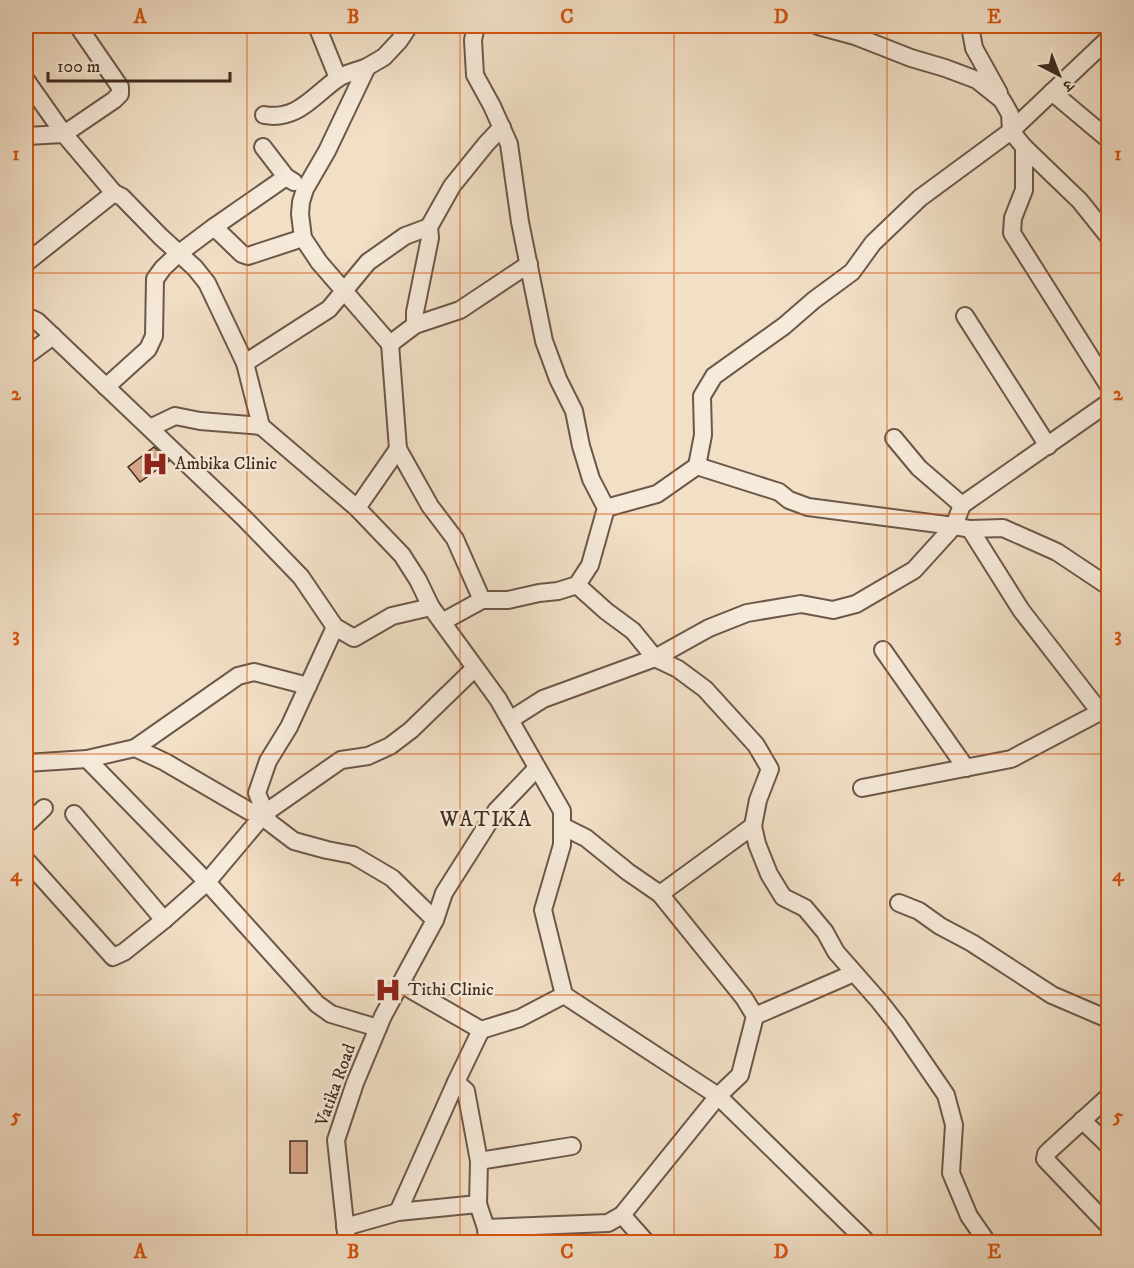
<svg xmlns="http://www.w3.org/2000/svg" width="1134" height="1268" viewBox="0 0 1134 1268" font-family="'IM FELL DW Pica','Noto Serif Devanagari',serif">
	<rect width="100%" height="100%" fill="#f1dfc6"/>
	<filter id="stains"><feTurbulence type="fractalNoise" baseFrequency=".00333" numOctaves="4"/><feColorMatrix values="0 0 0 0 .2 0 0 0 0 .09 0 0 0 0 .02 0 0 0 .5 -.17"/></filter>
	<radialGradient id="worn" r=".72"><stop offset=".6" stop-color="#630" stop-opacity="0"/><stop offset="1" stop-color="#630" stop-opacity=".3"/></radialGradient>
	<g fill="#daa78a" stroke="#3f2b1f" stroke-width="1.5">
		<polygon points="154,447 169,461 140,482 128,467"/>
		<rect x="290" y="1141" width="17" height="32"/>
	</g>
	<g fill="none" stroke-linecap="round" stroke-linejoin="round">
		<g stroke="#6c5849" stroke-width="20">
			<g id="minor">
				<polyline points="317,26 338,78"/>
				<polyline points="970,26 974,48 999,93"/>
				<polyline points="1108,39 1011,131 1024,147 1080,201 1108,236"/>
				<polyline points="26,80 64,134 114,193 122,197 161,237 195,268 207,283 245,363 261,426 357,508 402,555 418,580 431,607"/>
				<polyline points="1052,92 1108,139"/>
				<path d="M264,115C297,121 313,96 337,79C345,73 358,71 367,67"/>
				<polyline points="26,136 64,134 114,100 120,94 120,87 78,26"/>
				<polyline points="263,147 286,177 294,182"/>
				<polyline points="1024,147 1024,190 1013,218 1012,233 1108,385"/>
				<polyline points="214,227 242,254 248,256 303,238"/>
				<polyline points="26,263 114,193"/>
				<polyline points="26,316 37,321 245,519 301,577 335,627 289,727 268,761 257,793 269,822 294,841 327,850 353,855 392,878 435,920 383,1016 355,1083 336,1140 347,1242"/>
				<polyline points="965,316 1048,446"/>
				<polyline points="415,325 415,312 430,238 429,227 452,186 486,144 502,127"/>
				<polyline points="390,344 319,262 303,238 300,214 301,202 305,189 327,151 367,67 384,57 399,41 409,26"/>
				<polyline points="26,356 53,336"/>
				<polyline points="245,363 329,309 368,262 405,236 429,227"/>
				<polyline points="106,387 148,349 154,336 155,279 163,268 178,254 214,227 286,177"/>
				<polyline points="150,428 175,416 200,421 261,426"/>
				<polyline points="894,438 919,468 962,505"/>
				<polyline points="697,466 779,492 789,500 808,507 954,526 970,529 1003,528 1057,552 1108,586"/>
				<polyline points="357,508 398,449"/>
				<polyline points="606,508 657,494 697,466 703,435 702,396 714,376 784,326 814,300 852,272 873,243 920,198 1011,131 1010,114 1002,100 977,80 945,68 911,58 855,36 818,26"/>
				<polyline points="970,529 1021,610 1100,712"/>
				<polyline points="577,585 606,611 633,631 655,658 678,669 705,689 756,745 770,769 758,800 753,826 757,844 769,874 783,897 805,908 825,932 836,952 880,1002 898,1025 946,1095 954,1125 951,1173 969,1216 987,1242"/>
				<polyline points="482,600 455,539 430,506 398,449 390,344 415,325 460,310 529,264"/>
				<polyline points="442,622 482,600 508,600 539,593 558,591 577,585 590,565 606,508 591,479 581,446 574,411 558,379 544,341 520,222 509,144 492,106 475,75 473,40 476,26"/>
				<polyline points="335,627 354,638 392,616 431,607 498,699 562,811 562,845 543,910 564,995"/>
				<polyline points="883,650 966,768"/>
				<polyline points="510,720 543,699 655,658 709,628 747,613 801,604 833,610 856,604 914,570 954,526 962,505 1108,403"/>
				<polyline points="135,748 238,676 254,672 308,686"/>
				<polyline points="87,759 207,882 317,1004 331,1014 378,1028"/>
				<polyline points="26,763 87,759 135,748 165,762 249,811 265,813"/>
				<polyline points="862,788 1011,759 1100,712 1108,706"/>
				<polyline points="74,814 164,920"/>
				<polyline points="26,825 44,808"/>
				<polyline points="26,860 113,957 124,952 164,920 207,882 265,813 341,760 368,756 390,746 411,730 475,668"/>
				<polyline points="660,894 753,826"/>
				<polyline points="899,903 919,911 940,926 972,943 1052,995 1108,1019"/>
				<polyline points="435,920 444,893 496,811 537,768"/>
				<polyline points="401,984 481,1030 520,1018 564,995 718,1096 867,1242"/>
				<polyline points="755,1016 854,973"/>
				<polyline points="456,1082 466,1091 479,1161 478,1204 486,1228 487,1242"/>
				<polyline points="1108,1097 1049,1151 1046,1154 1045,1159 1108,1225"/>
				<polyline points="1082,1120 1108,1145"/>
				<polyline points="479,1161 572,1146"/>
				<polyline points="398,1212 456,1082 481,1030"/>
				<polyline points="622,1215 646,1242"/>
				<polyline points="345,1227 398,1212 478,1204"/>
				<polyline points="486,1228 608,1223 622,1215 718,1096 740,1075 755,1016 744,998 660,894 628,872 586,838 562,826"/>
			</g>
		</g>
		<use href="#minor" stroke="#f6eada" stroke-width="16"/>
	</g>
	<path fill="none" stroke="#d7540e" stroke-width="1.5" stroke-opacity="0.55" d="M247,26V1242M460,26V1242M674,26V1242M887,26V1242M26,273H1108M26,514H1108M26,754H1108M26,995H1108"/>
	<defs>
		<g id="hospital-bare" transform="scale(2.07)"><path d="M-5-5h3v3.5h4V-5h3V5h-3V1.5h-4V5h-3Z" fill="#8f2418" stroke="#f6eada" stroke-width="2.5" paint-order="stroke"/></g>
	</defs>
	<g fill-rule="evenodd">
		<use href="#hospital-bare" x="155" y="464"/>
		<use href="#hospital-bare" x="388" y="990"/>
	</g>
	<g text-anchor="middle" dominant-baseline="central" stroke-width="4.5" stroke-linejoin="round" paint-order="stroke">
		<g font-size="18" fill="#3f2b1f" stroke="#f6eada" text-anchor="start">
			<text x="175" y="464">Ambika Clinic</text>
			<text x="408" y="990">Tithi Clinic</text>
		</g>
		<g font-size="18" fill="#3f2b1f" stroke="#f6eada">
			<text transform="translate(336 1085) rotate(-70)">Vatika Road</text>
		</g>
		<g font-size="21" letter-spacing="1.5" fill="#3f2b1f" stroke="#f6eada">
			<text x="486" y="820">WATIKA</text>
		</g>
	</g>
	<rect width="1134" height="1268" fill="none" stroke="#f1dfc6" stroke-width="66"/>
	<g transform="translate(1059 75) rotate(138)" stroke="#f6eada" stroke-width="4.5" paint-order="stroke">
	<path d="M0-4.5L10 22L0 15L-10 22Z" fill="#3f2b1f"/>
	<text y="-9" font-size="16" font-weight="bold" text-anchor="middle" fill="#3f2b1f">उ</text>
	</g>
	<path d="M48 72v9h182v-9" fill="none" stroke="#3f2b1f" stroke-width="3"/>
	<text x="57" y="72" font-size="18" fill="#3f2b1f" stroke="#f6eada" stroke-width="4.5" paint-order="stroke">100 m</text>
	<rect x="33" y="33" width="1068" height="1202" fill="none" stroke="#d7540e" stroke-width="2"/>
	<g font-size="20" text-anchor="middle" font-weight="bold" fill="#d7540e">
		<text x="140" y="23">A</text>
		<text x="353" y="23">B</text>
		<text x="567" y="23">C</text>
		<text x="781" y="23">D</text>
		<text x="994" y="23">E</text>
		<text x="16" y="160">1</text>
		<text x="1118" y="160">1</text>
		<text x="16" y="400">2</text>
		<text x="1118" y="400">2</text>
		<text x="16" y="641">3</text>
		<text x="1118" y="641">3</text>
		<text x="16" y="881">4</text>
		<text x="1118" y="881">4</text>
		<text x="16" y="1122">5</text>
		<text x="1118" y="1122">5</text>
		<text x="140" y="1258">A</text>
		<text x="353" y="1258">B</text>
		<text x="567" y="1258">C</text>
		<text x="781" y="1258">D</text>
		<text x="994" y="1258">E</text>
	</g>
	<rect width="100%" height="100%" filter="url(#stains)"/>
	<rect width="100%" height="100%" fill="url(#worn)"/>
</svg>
